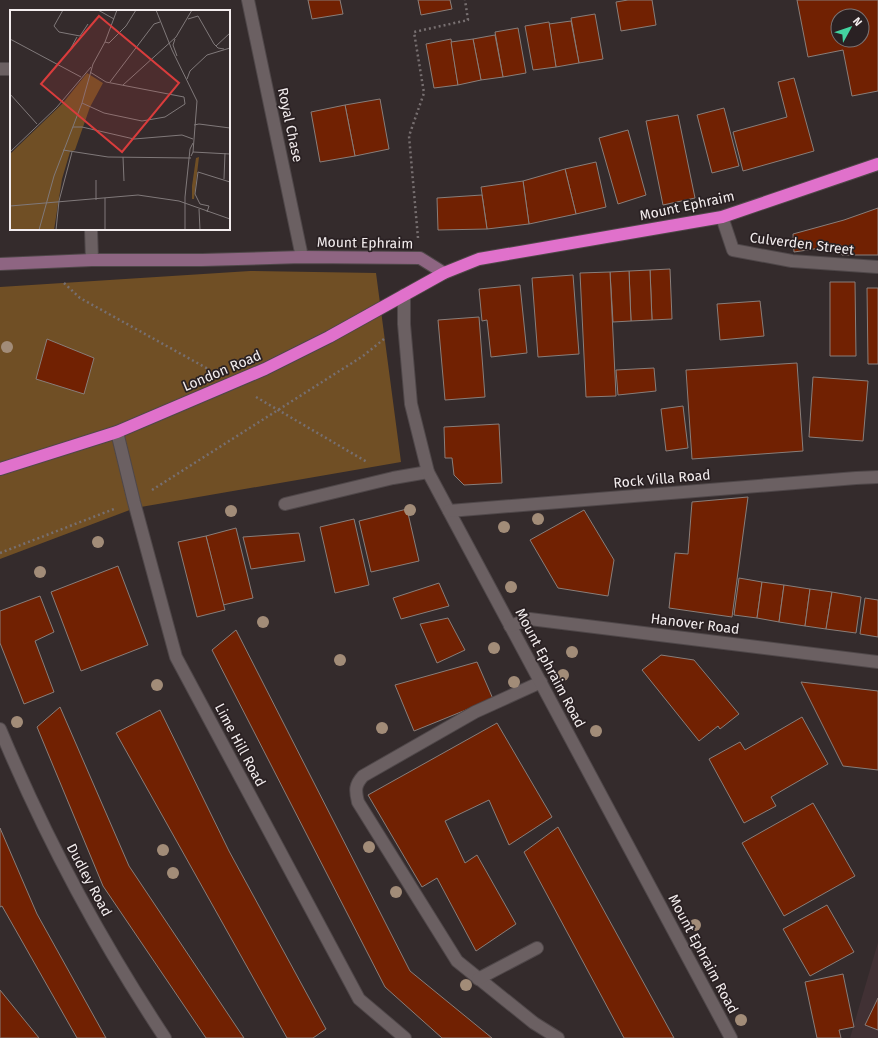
<svg xmlns="http://www.w3.org/2000/svg" width="878" height="1038" viewBox="0 0 878 1038" font-family="'Fira Sans',sans-serif">
	<rect width="100%" height="100%" fill="#342b2c"/>
	<polygon fill="#413134" points="878,942 878,1038 850,1038 877,946"/>
	<polygon fill="#704f25" points="250,271 376,273 401,462 135,508 0,559 0,287"/>
	<g fill="#712102" stroke="#887e7a" fill-rule="evenodd">
		<polygon points="308,0 340,0 343,14 312,19"/>
		<polygon points="418,0 450,0 452,9 421,15"/>
		<polygon points="628,0 652,0 656,25 621,31 616,2"/>
		<path d="M797,0H878V91L852,96L843,50L808,57ZM838,16H862V40H838Z"/>
		<polygon points="595,14 603,59 579,63 571,18"/>
		<polygon points="571,21 579,63 556,67 549,24"/>
		<polygon points="549,22 556,67 533,70 525,26"/>
		<polygon points="518,28 526,73 503,77 495,32"/>
		<polygon points="495,35 503,77 481,80 473,39"/>
		<polygon points="451,39 458,85 434,88 426,44"/>
		<polygon points="473,39 481,80 458,85 451,42"/>
		<polygon points="794,78 814,151 743,171 733,132 787,117 778,82"/>
		<polygon points="380,99 389,149 355,156 345,105"/>
		<polygon points="345,105 355,156 320,162 311,112"/>
		<polygon points="724,108 739,166 712,173 697,115"/>
		<polygon points="678,115 695,198 663,205 646,121"/>
		<polygon points="628,130 646,195 618,204 599,138"/>
		<polygon points="596,162 606,207 576,214 565,169"/>
		<polygon points="565,169 576,214 529,224 523,181"/>
		<polygon points="523,181 529,224 487,229 481,187"/>
		<polygon points="482,195 487,229 438,230 437,198"/>
		<polygon points="878,208 878,255 842,255 841,245 794,252 793,234 844,220"/>
		<polygon points="670,269 672,319 652,320 650,270"/>
		<polygon points="650,270 652,320 631,321 629,271"/>
		<polygon points="629,271 631,321 613,322 610,272"/>
		<polygon points="610,272 616,396 586,397 580,273"/>
		<polygon points="573,275 579,354 538,357 532,278"/>
		<polygon points="830,282 855,282 856,356 830,356"/>
		<polygon points="520,285 527,353 491,357 487,320 482,321 479,289"/>
		<polygon points="867,288 878,288 878,364 868,364"/>
		<polygon points="760,301 764,336 720,340 717,304"/>
		<polygon points="479,317 485,397 445,400 438,320"/>
		<polygon points="47,339 94,358 84,394 36,379"/>
		<polygon points="797,363 803,451 692,459 686,370"/>
		<polygon points="654,368 656,391 618,395 616,370"/>
		<polygon points="813,377 868,381 863,441 809,437"/>
		<polygon points="683,406 688,448 666,451 661,409"/>
		<polygon points="499,424 502,483 464,485 454,475 452,458 445,458 444,427"/>
		<polygon points="748,497 732,617 669,608 675,553 688,554 692,502"/>
		<polygon points="407,509 419,561 371,572 359,521"/>
		<polygon points="584,510 614,560 608,596 558,588 530,540"/>
		<polygon points="354,519 369,585 335,593 320,527"/>
		<polygon points="236,528 253,598 223,605 206,536"/>
		<polygon points="299,533 305,561 251,569 243,537"/>
		<polygon points="206,536 225,610 197,617 178,542"/>
		<polygon points="118,566 148,645 81,671 51,592"/>
		<polygon points="739,578 762,582 757,618 734,615"/>
		<polygon points="762,582 784,585 779,622 757,618"/>
		<polygon points="439,583 449,606 401,619 393,598"/>
		<polygon points="784,585 810,589 805,626 779,622"/>
		<polygon points="810,589 832,592 826,629 805,626"/>
		<polygon points="832,592 861,597 856,633 826,629"/>
		<polygon points="40,596 54,632 35,641 54,692 24,704 0,643 0,611"/>
		<polygon points="865,598 878,600 878,637 860,634"/>
		<polygon points="448,618 465,650 437,663 420,624"/>
		<polygon points="236,630 410,971 492,1038 442,1038 385,987 212,650"/>
		<polygon points="661,655 694,660 739,714 720,729 718,726 699,741 642,670"/>
		<polygon points="477,662 493,699 414,731 395,685"/>
		<polygon points="801,682 878,691 878,770 843,766"/>
		<polygon points="60,707 129,866 244,1038 206,1038 103,886 37,727"/>
		<polygon points="160,710 229,851 326,1029 313,1038 287,1038 116,733"/>
		<polygon points="802,717 828,764 771,797 776,806 744,823 709,759 740,742 745,750"/>
		<polygon points="497,723 552,817 509,845 489,800 445,821 465,863 477,855 516,924 476,951 437,878 422,887 368,795"/>
		<polygon points="813,803 855,876 784,916 742,843"/>
		<polygon points="558,827 674,1038 624,1038 524,852"/>
		<polygon points="0,828 37,914 106,1038 77,1038 2,906 0,907"/>
		<polygon points="827,905 854,952 810,976 783,929"/>
		<polygon points="843,974 854,1027 839,1030 841,1038 817,1038 805,982"/>
		<polygon points="0,990 39,1038 0,1038"/>
		<polygon points="878,998 878,1030 865,1025"/>
	</g>
	<g fill="none" stroke-linecap="round" stroke-linejoin="round">
		<g stroke="#4f4749" stroke-width="14">
			<g id="lane">
				<polyline points="0,69 11,69"/>
				<polyline points="91,229 92,260"/>
				<polyline points="285,504 393,478 428,472"/>
				<path d="M541,682L475,712L363,776C355,785 355,790 358,802L457,961L534,1023L558,1038"/>
				<polyline points="478,979 537,948"/>
			</g>
		</g>
		<g stroke="#4f4749" stroke-width="14">
			<g id="street">
				<polyline points="248,0 302,257"/>
				<polyline points="722,217 733,250 792,261 878,267"/>
				<polyline points="404,295 404,324 411,404 428,472 731,1038"/>
				<polyline points="117,432 134,502 176,657 359,999 405,1038"/>
				<polyline points="449,511 856,478 878,477"/>
				<polyline points="510,626 530,619 878,662"/>
				<path d="M0,729C45,837 100,940 165,1038"/>
			</g>
		</g>
		<g stroke="#4f4749" stroke-width="14">
			<polyline id="secondary" points="0,264 92,260 202,260 302,257 420,258 444,273"/>
		</g>
		<g stroke="#4f4749" stroke-width="14">
			<polyline id="highway" points="0,469 117,432 265,369 329,337 444,273 479,259 722,217 878,164"/>
		</g>
		<g stroke="#776f70" stroke-width="2.5" stroke-dasharray="2 3" stroke-linecap="butt">
			<polyline points="418,238 409,136 424,93 414,32 468,20 465,0"/>
			<polyline points="64,283 80,298 210,370"/>
			<polyline points="256,397 367,462"/>
			<polyline points="152,490 363,356 384,339"/>
			<polyline points="0,553 114,509"/>
		</g>
		<use href="#lane" stroke="#6b6062" stroke-width="12"/>
		<use href="#street" stroke="#6b6062" stroke-width="12"/>
		<use href="#secondary" stroke="#8e6582" stroke-width="12"/>
		<use href="#highway" stroke="#e071cb" stroke-width="12"/>
	</g>
	<g fill="#a28c78">
		<circle cx="7" cy="347" r="6"/>
		<circle cx="410" cy="510" r="6"/>
		<circle cx="231" cy="511" r="6"/>
		<circle cx="538" cy="519" r="6"/>
		<circle cx="504" cy="527" r="6"/>
		<circle cx="98" cy="542" r="6"/>
		<circle cx="40" cy="572" r="6"/>
		<circle cx="511" cy="587" r="6"/>
		<circle cx="263" cy="622" r="6"/>
		<circle cx="494" cy="648" r="6"/>
		<circle cx="572" cy="652" r="6"/>
		<circle cx="340" cy="660" r="6"/>
		<circle cx="563" cy="675" r="6"/>
		<circle cx="514" cy="682" r="6"/>
		<circle cx="157" cy="685" r="6"/>
		<circle cx="17" cy="722" r="6"/>
		<circle cx="382" cy="728" r="6"/>
		<circle cx="596" cy="731" r="6"/>
		<circle cx="369" cy="847" r="6"/>
		<circle cx="163" cy="850" r="6"/>
		<circle cx="173" cy="873" r="6"/>
		<circle cx="396" cy="892" r="6"/>
		<circle cx="695" cy="925" r="6"/>
		<circle cx="466" cy="985" r="6"/>
		<circle cx="741" cy="1020" r="6"/>
	</g>
	<g text-anchor="middle" dominant-baseline="central" stroke-width="3.5" stroke-linejoin="round" paint-order="stroke">
		<g font-size="14" fill="#f3edee" stroke="#2a2123">
			<text transform="translate(290 125) rotate(78)">Royal Chase</text>
			<text transform="translate(687 206) rotate(-12)">Mount Ephraim</text>
			<text transform="translate(365 243) rotate(1)">Mount Ephraim</text>
			<text transform="translate(802 244) rotate(7)">Culverden Street</text>
			<text transform="translate(222 371) rotate(-23)">London Road</text>
			<text transform="translate(662 479) rotate(-5)">Rock Villa Road</text>
			<text transform="translate(695 624) rotate(7)">Hanover Road</text>
			<text transform="translate(550 668) rotate(62)">Mount Ephraim Road</text>
			<text transform="translate(240 745) rotate(62)">Lime Hill Road</text>
			<text transform="translate(89 880) rotate(62)">Dudley Road</text>
			<text transform="translate(703 954) rotate(62)">Mount Ephraim Road</text>
		</g>
	</g>
	<g transform="translate(10 10)">
		<rect width="220" height="220" fill="#342b2c"/>
		<path d="M77,63L93,73L80,97L65,140L60,142L52,169L44,220H0V144L53,93ZM189,147L184,189H182V176L186,148Z" fill="#704f25"/>
		<path fill="none" stroke="#80797a" stroke-width="1" d="M53,0L44,16L49,22L70,26L78,14M88,0L104,9M146,0L162,40L187,91L183,142L181,146M178,9L188,6L204,34L208,38L214,39M0,29L71,67M165,29L163,35L167,46M95,32L99,33L116,16L126,0M206,36L220,23M61,38L67,27M177,69L180,61L197,45L220,38M100,72L144,14L150,12M113,75L166,27L182,0M0,84L27,114M72,93L94,103L132,111L155,107L175,94L174,87L96,72L80,62M184,115L189,114L220,118M63,117H72L124,129L172,125L183,129M53,140L98,147L181,148M0,142L47,97L81,57M183,142L220,144M113,147L114,171M214,169L215,143M95,188V220M86,190V170M0,196L128,185L169,191L220,209M189,199L190,220M197,202L199,196L190,194L185,184L188,162L220,172M29,220L44,166L72,93L83,54L95,32L107,0M46,220L49,191L62,142M175,220V187L180,139L183,133"/>
		<path fill="#d93c3c" fill-opacity="0.15" stroke="#d93c3c" stroke-width="2" d="M89,6L169,73L112,142L31,74Z"/>
		<rect width="220" height="220" fill="none" stroke="#f3edee" stroke-width="2"/>
	</g>
	<g transform="translate(850 28) rotate(50)"><circle r="19" fill="#2a2123" stroke="#7a7374"/>
	<path d="M0-3L7 15L0 10L-7 15Z" fill="#43d4a0"/>
	<text y="-6" font-size="11" font-weight="bold" text-anchor="middle" fill="#f3edee">N</text>
	</g>
</svg>
